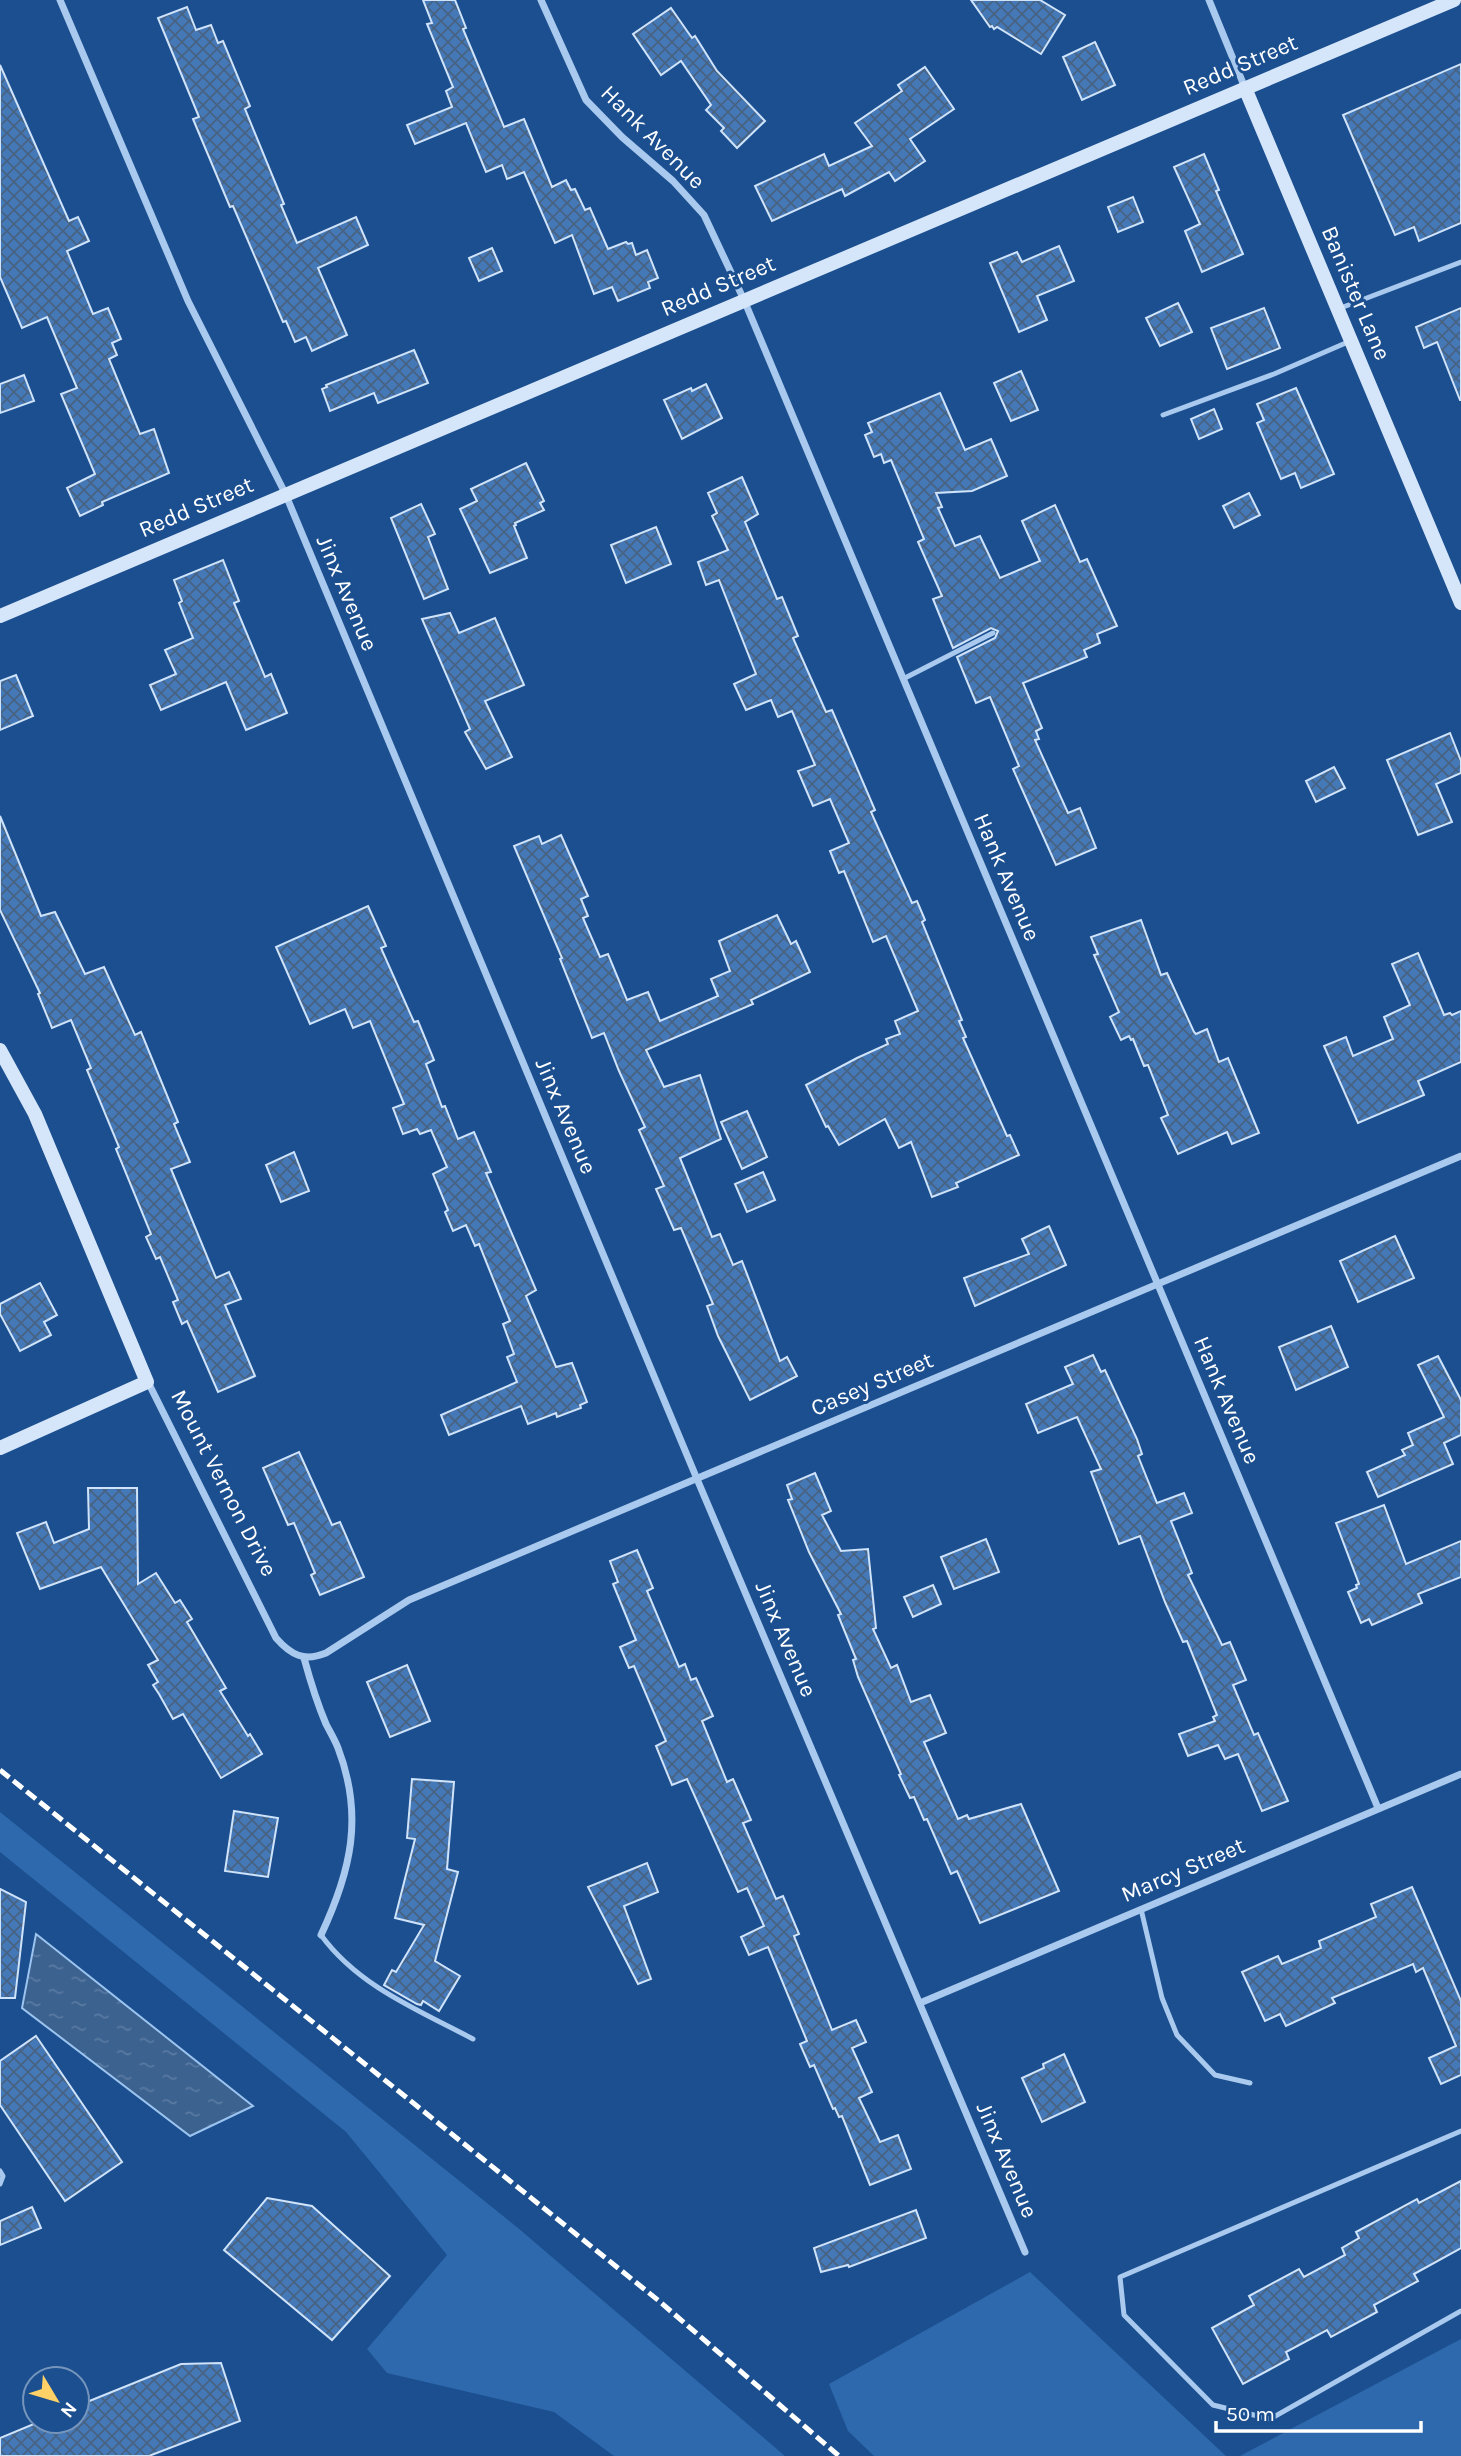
<svg xmlns="http://www.w3.org/2000/svg" width="1461" height="2456" viewBox="0 0 1461 2456" font-family="Karla,sans-serif">
	<defs>
		<pattern id="water-ripples" width="26" height="14" patternUnits="userSpaceOnUse" patternTransform="scale(1.75)"><rect width="26" height="14" fill="#3c6290"/><path d="M2 4q2-2 4 0t4 0M15 11q2-2 4 0t4 0" fill="none" stroke="#597aa1"/></pattern>
		<pattern id="building-cross-hatch" width="8" height="8" patternUnits="userSpaceOnUse" patternTransform="scale(1.75)"><rect width="8" height="8" fill="#4478b7"/><path d="M0 0l8 8M0 8l8-8" fill="none" stroke="#486282"/></pattern>
	</defs>
	<rect width="100%" height="100%" fill="#1b4f8f"/>
	<g fill="#2e69ad">
		<polygon points="0,1812 518,2228 785,2456 614,2456 554,2412 387,2373 367,2349 447,2255 346,2132 0,1852"/>
		<polygon points="1030,2272 1226,2456 874,2456 848,2431 829,2384"/>
		<polygon points="1461,2339 1461,2456 1240,2456"/>
	</g>
	<polygon fill="url(#water-ripples)" stroke="#9cc4f0" stroke-width="2" points="36,1934 253,2106 190,2136 22,2008"/>
	<g fill="url(#building-cross-hatch)" stroke="#cfe3fa" stroke-width="2">
		<polygon points="423,0 455,0 466,28 463,29 504,127 524,119 552,187 566,180 571,190 575,189 585,210 590,208 608,249 626,242 628,244 632,243 636,255 647,250 658,278 648,282 650,288 618,301 612,287 594,294 572,235 555,243 524,172 507,179 502,165 486,172 466,123 415,144 407,125 452,107 446,91 453,87 427,24 432,23"/>
		<polygon points="971,0 1040,0 1065,15 1041,54 997,27 994,29 992,26 990,27"/>
		<polygon points="187,7 196,30 211,25 218,43 223,41 250,106 245,109 284,204 281,205 297,243 356,217 368,245 318,268 347,335 312,351 306,337 295,342 286,321 283,322 233,206 230,207 193,119 199,117 158,18"/>
		<polygon points="671,8 692,38 695,36 717,71 765,121 737,148 721,131 724,128 706,110 711,105 681,61 661,75 633,34"/>
		<polygon points="1095,42 1115,85 1082,100 1063,57"/>
		<polygon points="1461,64 1461,223 1419,241 1414,227 1395,235 1343,115"/>
		<polygon points="0,65 69,221 78,217 89,241 67,251 93,314 108,308 121,339 112,343 117,355 109,359 140,434 154,429 169,473 102,502 103,505 80,516 67,488 95,474 61,394 77,388 47,317 22,328 0,277"/>
		<polygon points="925,67 954,109 910,139 925,161 895,181 889,172 845,196 842,189 772,221 755,186 824,154 829,166 872,146 855,123 902,91 898,85"/>
		<polygon points="1204,154 1219,190 1216,191 1243,254 1202,272 1185,231 1200,224 1174,167"/>
		<polygon points="1133,197 1143,222 1118,232 1108,207"/>
		<polygon points="1059,246 1074,281 1037,296 1047,320 1019,332 990,263 1017,252 1022,262"/>
		<polygon points="492,248 502,271 479,281 469,258"/>
		<polygon points="1178,303 1192,332 1160,346 1146,318"/>
		<polygon points="1264,308 1280,348 1227,369 1211,328"/>
		<polygon points="1461,308 1461,400 1460,400 1437,342 1424,348 1416,327"/>
		<polygon points="414,350 428,383 378,403 374,393 330,411 322,389 327,387 326,385"/>
		<polygon points="1021,371 1038,410 1011,421 994,383"/>
		<polygon points="24,375 34,401 0,413 0,384"/>
		<polygon points="706,384 722,418 682,439 664,400 691,388 692,391"/>
		<polygon points="1296,388 1334,474 1301,488 1295,473 1281,479 1257,423 1264,420 1257,404"/>
		<polygon points="940,393 965,450 991,439 1007,476 972,491 936,493 942,507 938,508 955,546 980,536 1000,578 1040,561 1022,521 1055,505 1080,562 1087,559 1117,626 1097,634 1100,643 1084,650 1087,657 1023,683 1042,728 1036,731 1039,739 1035,740 1068,813 1080,808 1096,848 1056,865 1013,769 1019,766 990,697 976,703 957,657 995,638 998,631 991,628 953,648 933,599 942,596 918,542 924,539 891,460 884,463 881,454 874,457 865,435 872,432 868,423"/>
		<polygon points="1214,409 1222,429 1199,439 1191,419"/>
		<polygon points="526,463 544,501 540,503 544,510 515,523 516,525 514,526 527,558 490,573 460,509 477,501 471,489"/>
		<polygon points="742,477 758,514 745,522 777,599 782,597 798,636 793,638 826,712 832,710 875,810 871,812 912,903 917,901 925,920 922,922 962,1020 959,1021 966,1037 963,1038 1007,1136 1010,1135 1019,1155 956,1183 958,1187 932,1197 911,1142 899,1148 885,1119 839,1145 828,1126 826,1127 806,1085 857,1058 888,1044 886,1039 900,1034 895,1021 918,1011 886,936 873,942 844,871 839,873 830,851 849,843 830,799 813,806 798,771 815,765 792,711 778,717 771,700 746,710 734,684 756,674 719,580 706,585 698,562 728,550 712,516 717,513 708,493"/>
		<polygon points="1249,493 1260,515 1234,528 1223,506"/>
		<polygon points="421,504 435,534 428,537 448,589 424,599 391,518"/>
		<polygon points="656,527 671,564 626,583 611,545"/>
		<polygon points="223,560 239,601 234,603 265,677 271,674 287,713 246,730 226,682 161,710 150,685 176,674 165,650 193,638 179,603 182,601 174,580"/>
		<polygon points="450,613 459,633 495,618 524,685 485,701 512,757 486,769 465,732 470,729 422,619"/>
		<polygon points="16,675 33,716 0,730 0,681"/>
		<polygon points="1450,733 1461,761 1461,773 1436,784 1452,822 1418,835 1387,760"/>
		<polygon points="1334,767 1345,788 1316,802 1306,781"/>
		<polygon points="0,816 41,916 55,912 85,974 104,967 135,1035 141,1032 178,1122 174,1124 190,1162 171,1169 216,1278 229,1272 241,1299 225,1305 255,1376 218,1392 187,1321 182,1324 173,1302 178,1300 160,1257 156,1259 146,1237 151,1234 116,1149 119,1147 87,1070 91,1068 71,1020 52,1028 38,994 40,993 0,910"/>
		<polygon points="561,835 588,896 581,899 588,916 583,918 600,957 608,954 627,1000 648,992 660,1021 718,996 711,979 730,971 719,941 777,915 791,944 796,941 810,972 751,1000 753,1004 646,1050 664,1087 700,1075 721,1139 680,1158 712,1237 720,1234 733,1265 742,1261 780,1361 787,1357 797,1376 750,1400 718,1336 707,1306 713,1304 681,1228 674,1230 656,1189 664,1186 639,1130 645,1127 619,1071 604,1033 592,1038 560,959 562,958 514,846 539,836 542,844"/>
		<polygon points="368,906 386,946 381,948 414,1022 418,1021 434,1060 426,1064 442,1107 445,1106 458,1139 474,1132 491,1172 486,1173 536,1290 526,1296 556,1367 572,1363 587,1402 580,1405 581,1408 557,1417 556,1413 528,1424 521,1406 449,1435 441,1415 517,1382 507,1357 514,1354 503,1324 510,1321 479,1244 475,1246 466,1225 453,1231 445,1212 448,1210 433,1174 447,1167 431,1130 420,1134 417,1129 403,1134 393,1108 404,1104 370,1021 353,1028 345,1009 310,1024 276,947"/>
		<polygon points="1141,920 1161,975 1167,973 1194,1032 1196,1034 1207,1029 1219,1062 1228,1058 1259,1133 1232,1144 1227,1132 1178,1154 1161,1118 1168,1115 1148,1065 1144,1066 1133,1039 1131,1040 1129,1036 1121,1040 1110,1017 1119,1012 1094,955 1098,954 1091,937"/>
		<polygon points="1418,953 1444,1015 1450,1013 1452,1015 1461,1011 1461,1062 1418,1081 1424,1095 1358,1123 1324,1046 1346,1037 1353,1056 1393,1039 1384,1017 1410,1005 1392,964"/>
		<polygon points="747,1111 767,1157 742,1169 721,1122"/>
		<polygon points="294,1152 309,1191 281,1202 266,1165"/>
		<polygon points="763,1172 775,1200 747,1212 735,1184"/>
		<polygon points="1049,1226 1066,1265 975,1306 964,1278 1029,1254 1022,1239"/>
		<polygon points="1395,1236 1414,1278 1358,1302 1340,1261"/>
		<polygon points="40,1283 57,1315 44,1322 51,1335 20,1351 0,1314 0,1304"/>
		<polygon points="1331,1326 1348,1367 1296,1390 1279,1347"/>
		<polygon points="1093,1355 1101,1372 1105,1370 1137,1439 1142,1454 1138,1456 1157,1503 1184,1493 1192,1513 1171,1521 1192,1573 1188,1575 1222,1645 1230,1642 1246,1680 1233,1685 1254,1735 1258,1733 1288,1801 1262,1811 1238,1754 1225,1759 1218,1745 1188,1756 1179,1734 1215,1721 1213,1717 1217,1715 1187,1641 1183,1642 1165,1602 1140,1536 1119,1544 1091,1472 1101,1469 1077,1417 1038,1433 1026,1404 1073,1384 1065,1367"/>
		<polygon points="1438,1356 1461,1400 1461,1435 1444,1443 1453,1464 1378,1497 1367,1472 1405,1455 1402,1450 1413,1445 1408,1433 1444,1417 1418,1365"/>
		<polygon points="299,1452 332,1525 340,1522 364,1577 320,1595 311,1575 315,1573 294,1523 288,1525 263,1468"/>
		<polygon points="815,1473 831,1511 822,1515 841,1551 868,1549 876,1628 873,1629 891,1668 897,1665 911,1702 930,1695 946,1733 924,1742 958,1819 967,1815 969,1819 1021,1804 1059,1891 980,1923 957,1871 951,1874 927,1819 924,1820 914,1797 910,1798 899,1775 901,1774 858,1677 853,1660 856,1659 838,1615 841,1614 809,1552 788,1500 792,1499 787,1485"/>
		<polygon points="88,1488 137,1488 138,1584 156,1573 175,1603 180,1600 192,1619 187,1622 226,1688 220,1691 248,1736 250,1734 262,1754 221,1778 183,1714 173,1719 159,1694 153,1685 158,1682 148,1665 158,1660 101,1567 40,1589 17,1533 46,1522 54,1543 89,1529"/>
		<polygon points="1384,1505 1406,1564 1461,1541 1461,1577 1418,1594 1422,1603 1372,1625 1369,1619 1361,1623 1348,1592 1357,1588 1356,1585 1359,1584 1336,1523"/>
		<polygon points="986,1539 999,1572 954,1589 941,1557"/>
		<polygon points="637,1550 653,1588 647,1591 679,1667 685,1664 691,1680 696,1678 713,1716 702,1721 727,1782 733,1779 751,1820 743,1823 776,1899 783,1896 799,1934 794,1936 832,2030 856,2020 866,2042 852,2048 872,2092 859,2098 880,2142 898,2135 911,2169 870,2185 842,2116 839,2117 835,2108 833,2109 814,2065 810,2067 800,2044 807,2041 768,1947 749,1955 741,1937 764,1926 747,1888 738,1892 687,1779 672,1785 656,1746 666,1741 634,1666 629,1668 620,1647 636,1640 613,1584 618,1582 610,1561"/>
		<polygon points="933,1585 941,1604 913,1617 904,1597"/>
		<polygon points="407,1665 430,1721 390,1737 367,1682"/>
		<polygon points="412,1779 454,1782 447,1869 458,1872 435,1961 460,1976 439,2011 423,2001 421,2005 417,2004 384,1985 392,1970 396,1972 424,1925 395,1918 415,1839 407,1838"/>
		<polygon points="234,1811 278,1818 268,1877 225,1871"/>
		<polygon points="647,1863 658,1892 624,1906 651,1979 638,1984 588,1887"/>
		<polygon points="1412,1887 1461,2001 1461,2075 1441,2084 1429,2058 1456,2046 1423,1968 1416,1972 1413,1964 1332,1998 1335,2003 1286,2026 1280,2014 1265,2021 1242,1972 1278,1956 1282,1964 1321,1948 1319,1941 1376,1917 1371,1904"/>
		<polygon points="0,1889 26,1902 15,1998 0,1998"/>
		<polygon points="36,2036 122,2162 65,2201 0,2105 0,2061"/>
		<polygon points="1064,2054 1085,2102 1042,2122 1022,2078 1044,2068 1043,2064"/>
		<polygon points="1461,2181 1461,2248 1414,2274 1418,2281 1374,2305 1377,2312 1331,2337 1327,2330 1286,2352 1289,2359 1243,2384 1212,2328 1254,2305 1249,2296 1299,2269 1304,2277 1345,2255 1342,2248 1359,2238 1356,2232 1417,2199 1419,2203"/>
		<polygon points="267,2198 312,2206 390,2276 332,2340 224,2250"/>
		<polygon points="32,2207 41,2228 0,2245 0,2221"/>
		<polygon points="916,2210 926,2238 849,2267 848,2265 821,2272 814,2248"/>
		<polygon points="221,2363 240,2421 149,2456 0,2456 0,2438 41,2421 77,2421 77,2406 181,2364"/>
	</g>
	<g fill="none" stroke-linecap="round" stroke-linejoin="round">
		<g stroke="#a9c9ee" stroke-width="5">
			<polyline points="1338,309 1461,262"/>
			<polyline points="1163,415 1274,374 1348,342"/>
			<polyline points="903,679 993,633"/>
			<polyline points="1141,1909 1162,1998 1177,2035 1215,2075 1250,2083"/>
			<path d="M321,1935C358,1986 418,2010 473,2039"/>
			<polyline points="1461,2131 1120,2277 1124,2315 1213,2405 1270,2419 1461,2311"/>
			<polyline points="0,2171 3,2176 0,2184"/>
		</g>
		<g stroke="#a9c9ee" stroke-width="7">
			<polyline points="60,0 188,301 285,493 697,1479 1025,2252"/>
			<polyline points="541,0 586,100 622,137 673,181 704,215 744,300 1378,1808"/>
			<polyline points="1209,0 1245,88"/>
			<path d="M148,1382L276,1638C291,1655 304,1662 326,1653L409,1600L1461,1156"/>
			<path d="M304,1658C310,1680 317,1703 326,1724C330,1732 335,1740 338,1748C364,1816 351,1871 321,1935"/>
			<polyline points="920,2003 1461,1774"/>
		</g>
		<g stroke="#d6e6fa" stroke-width="14">
			<polyline points="1245,88 1461,603"/>
			<polyline points="0,616 1454,0"/>
			<polyline points="0,1050 35,1114 147,1382 0,1448"/>
		</g>
		<polyline stroke="#fff" stroke-width="5" stroke-dasharray="12 5" stroke-linecap="butt" points="0,1770 659,2301 839,2456"/>
	</g>
	<g text-anchor="middle" dominant-baseline="central" stroke-width="6" stroke-linejoin="round" paint-order="stroke">
		<g font-size="23" fill="#fff" stroke="#1b4f8f">
			<text transform="translate(1240 65) rotate(-23)">Redd Street</text>
			<text transform="translate(653 137) rotate(45)">Hank Avenue</text>
			<text transform="translate(718 286) rotate(-23)">Redd Street</text>
			<text transform="translate(1356 293) rotate(67)">Banister Lane</text>
			<text transform="translate(196 507) rotate(-23)">Redd Street</text>
			<text transform="translate(347 593) rotate(67)">Jinx Avenue</text>
			<text transform="translate(1007 877) rotate(67)">Hank Avenue</text>
			<text transform="translate(566 1116) rotate(67)">Jinx Avenue</text>
			<text transform="translate(872 1384) rotate(-23)">Casey Street</text>
			<text transform="translate(1227 1400) rotate(67)">Hank Avenue</text>
			<text transform="translate(224 1483) rotate(63)">Mount Vernon Drive</text>
			<text transform="translate(786 1639) rotate(67)">Jinx Avenue</text>
			<text transform="translate(1183 1870) rotate(-23)">Marcy Street</text>
			<text transform="translate(1007 2160) rotate(67)">Jinx Avenue</text>
		</g>
	</g>
	<g transform="translate(56 2400) rotate(128)"><circle r="33" fill="#1b4f8f" stroke="#7695bc" stroke-width="2"/>
	<path d="M0-5L12 26L0 18L-12 26Z" fill="#ffd166"/>
	<text y="-10" font-size="19" font-weight="bold" text-anchor="middle" fill="#ffffff">N</text>
	</g>
	<path d="M1216 2421v10h205v-10" fill="none" stroke="#ffffff" stroke-width="3.5"/>
	<text x="1226" y="2421" font-size="21" fill="#ffffff" stroke="#1b4f8f" stroke-width="5" paint-order="stroke">50 m</text>
</svg>
